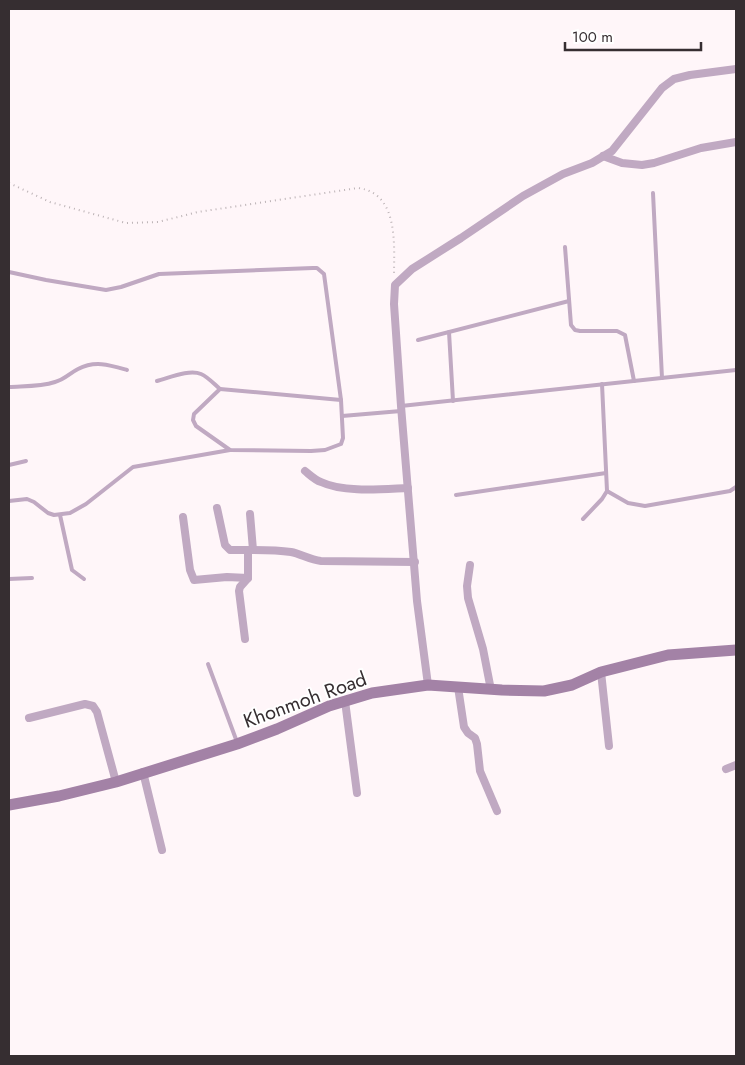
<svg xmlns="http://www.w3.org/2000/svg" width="745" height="1065" viewBox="0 0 745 1065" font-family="Jost,sans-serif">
	<rect width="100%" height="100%" fill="#fff6f9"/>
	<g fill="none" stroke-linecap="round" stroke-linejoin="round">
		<path stroke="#bcb3b6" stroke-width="2" stroke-dasharray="1 4" stroke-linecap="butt" d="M9,183L50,202L126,223L158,222L198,212L358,188C399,193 394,245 394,275"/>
		<g stroke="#c0a9c2" stroke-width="4">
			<polyline points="653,193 662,378"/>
			<polyline points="565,247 571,325 575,330 580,331 617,331 625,335 634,381"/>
			<path d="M9,272L46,280L106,290L121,287L159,274L313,268H317L324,274L341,400L343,438L341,444L325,450L311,451L230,450L196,426L193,420L194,414L220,389C214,384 208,377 201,374C189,369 169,378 157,381"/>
			<polyline points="449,332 453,401"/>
			<polyline points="418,340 569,301"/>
			<path d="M9,387C24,386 40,387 55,382C64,380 70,373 78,369C95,360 110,365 127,370"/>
			<polyline points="220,389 341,400"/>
			<polyline points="401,406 736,370"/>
			<polyline points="342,416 401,411"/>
			<polyline points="9,465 26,461"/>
			<polyline points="607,491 628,503 645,506 730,491 736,487"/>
			<polyline points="456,495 606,473"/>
			<polyline points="9,501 27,499 34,502 48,513 54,515 70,513 86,504 133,467 230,450"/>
			<polyline points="60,515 72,570 84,579"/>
			<polyline points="583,519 602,499 607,491 602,384"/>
			<polyline points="9,579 32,578"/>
			<polyline points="208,664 237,742"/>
		</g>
		<g stroke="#c0a9c2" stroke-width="8">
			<polyline points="603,156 622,163 642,165 654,163 701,148 736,142"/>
			<path d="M305,471C310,475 315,480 321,482C344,493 383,489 408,488"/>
			<path d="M217,508L225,545L230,550C250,550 271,549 291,552C301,554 310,560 321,561L415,562"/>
			<polyline points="250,514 253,550"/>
			<polyline points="183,517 190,570 194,580 227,577 248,578"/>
			<polyline points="470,565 467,586 468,598 483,649 491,690"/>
			<polyline points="245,639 239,591 240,587 248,578 248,550"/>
			<polyline points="601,672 609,746"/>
			<polyline points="428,685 417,601 401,406 394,304 395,285 412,269 461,238 523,196 563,174 592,163 612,151 662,88 674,79 690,75 736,69"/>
			<polyline points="458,687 464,727 468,733 475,738 477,744 480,771 497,811"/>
			<polyline points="345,701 357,793"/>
			<polyline points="29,718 85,704 93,706 97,712 116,782"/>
			<polyline points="726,769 736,765"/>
			<polyline points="143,772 162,850"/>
		</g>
		<polyline stroke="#a382a6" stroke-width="11" points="9,805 59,796 116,782 237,744 277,729 329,706 372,693 428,685 502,690 544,691 572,685 601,672 668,655 736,650"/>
	</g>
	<g text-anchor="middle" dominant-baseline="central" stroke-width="4" stroke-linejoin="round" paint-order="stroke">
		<g font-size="20" fill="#362e31" stroke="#fff">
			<text transform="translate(305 700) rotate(-20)">Khonmoh Road</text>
		</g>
	</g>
	<rect width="745" height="1065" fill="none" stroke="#362e31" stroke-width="20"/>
	<path d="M565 42v8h136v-8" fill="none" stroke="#362e31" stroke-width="2.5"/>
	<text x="572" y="42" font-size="15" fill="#362e31" stroke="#ffffff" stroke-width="4" paint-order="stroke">100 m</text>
</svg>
